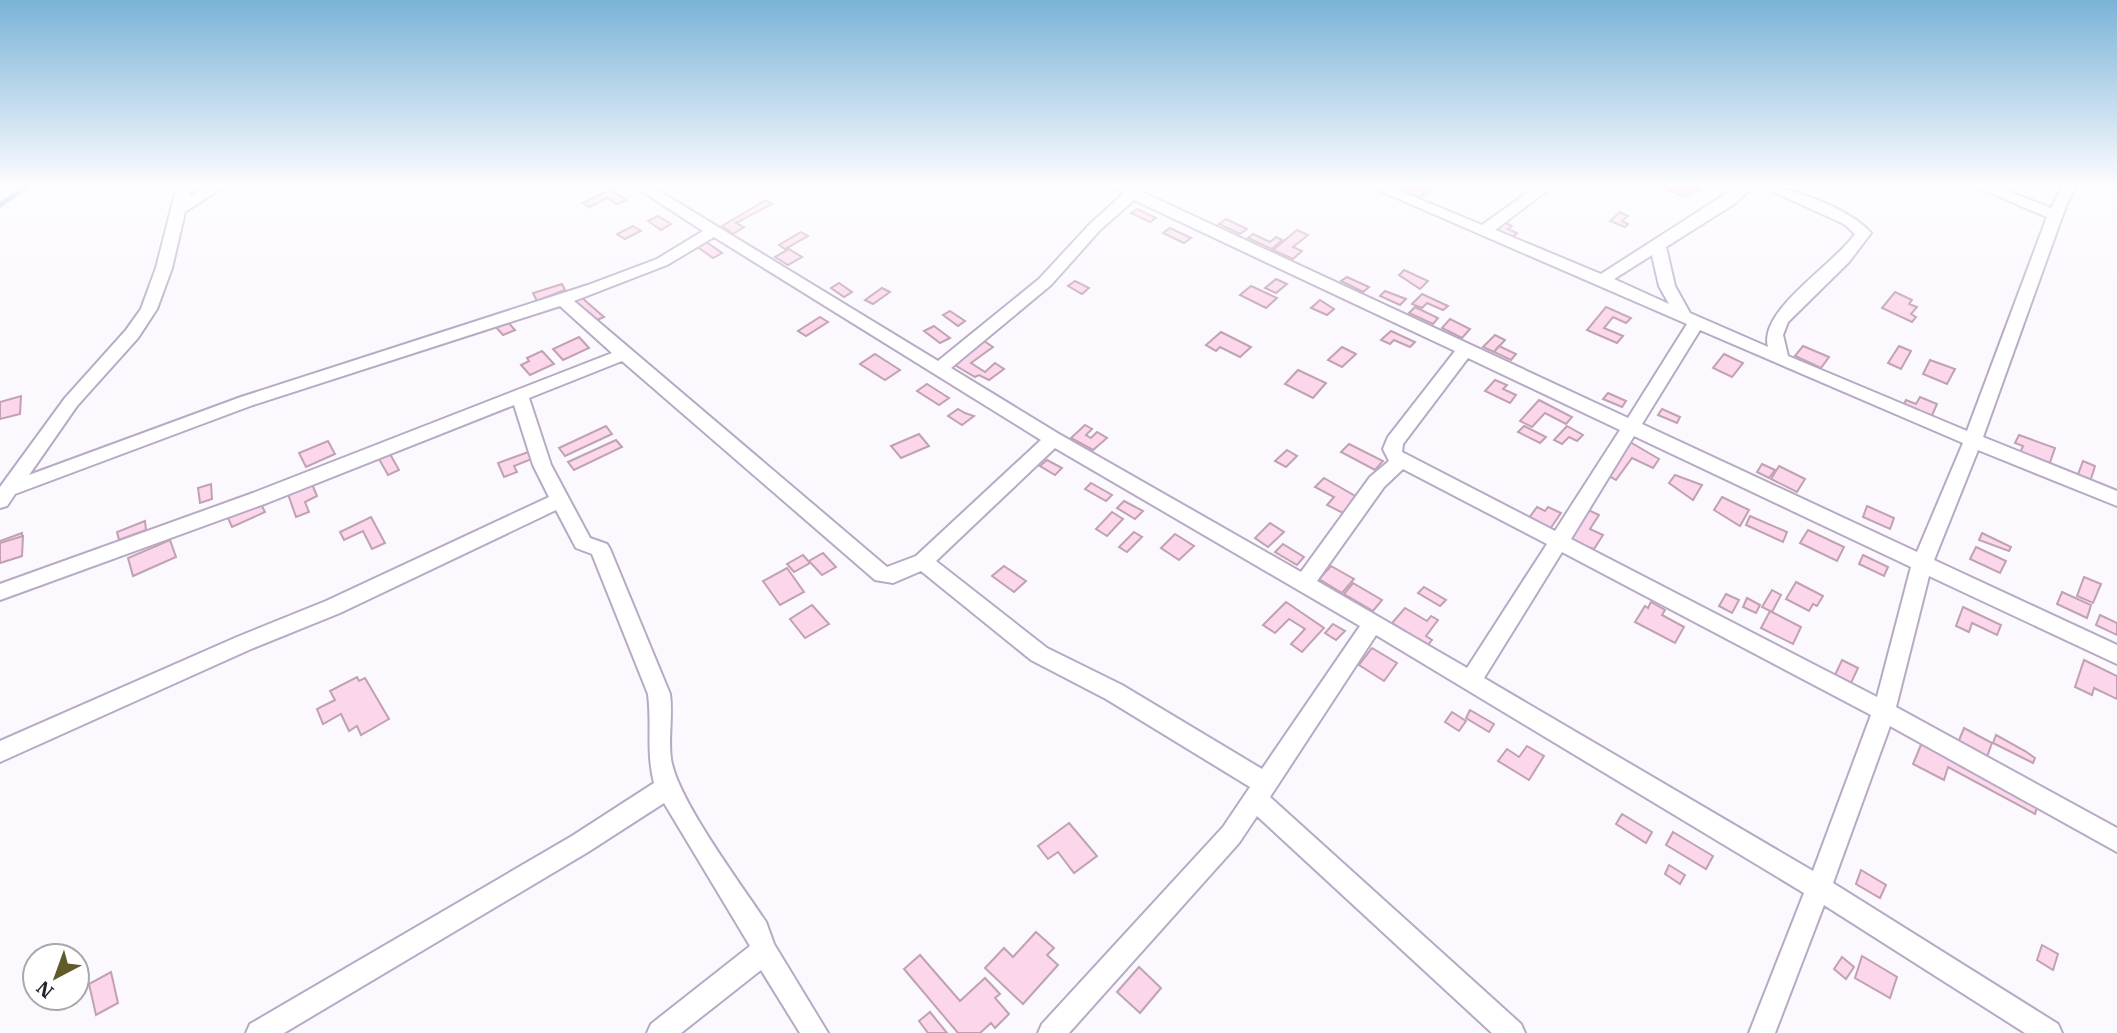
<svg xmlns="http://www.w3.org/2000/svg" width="2117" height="1033" viewBox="0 0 2117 1033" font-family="'IBM Plex Serif',serif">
	<rect width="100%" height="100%" fill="#fbf8fe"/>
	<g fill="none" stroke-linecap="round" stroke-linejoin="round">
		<polyline stroke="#79b1c0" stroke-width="5" points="0,205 28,186"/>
	</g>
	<g fill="#fcd6ea" stroke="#c0a2b2" stroke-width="2">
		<polygon points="1408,186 1426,186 1432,189 1419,198 1402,190"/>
		<polygon points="1668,186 1695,186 1701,189 1684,197 1665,188"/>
		<polygon points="610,190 626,200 617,204 607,198 589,207 583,203"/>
		<polygon points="766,200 772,204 736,223 744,227 733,234 722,226"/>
		<polygon points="1137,209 1156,218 1150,222 1131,213"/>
		<polygon points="1620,212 1628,216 1622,221 1628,224 1625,227 1610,221"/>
		<polygon points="658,216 671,224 661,230 648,221"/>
		<polygon points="1226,219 1247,229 1240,234 1219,224"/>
		<polygon points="1504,222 1512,226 1508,229 1517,233 1513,237 1496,229"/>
		<polygon points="633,226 641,231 625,239 617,234"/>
		<polygon points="1170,228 1191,238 1184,243 1163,233"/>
		<polygon points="1297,230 1308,235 1293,247 1302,251 1293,259 1273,250"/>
		<polygon points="801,232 808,236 785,249 779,245"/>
		<polygon points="1253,234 1270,242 1276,237 1282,240 1272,249 1248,238"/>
		<polygon points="705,241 722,253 713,258 696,246"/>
		<polygon points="789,249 802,257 788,265 775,257"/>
		<polygon points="1404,270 1428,281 1420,289 1399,275"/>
		<polygon points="1347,277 1369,287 1363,292 1341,281"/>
		<polygon points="1276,279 1287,284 1276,293 1265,288"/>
		<polygon points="1075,281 1089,288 1082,294 1068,286"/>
		<polygon points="839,283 852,292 844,297 831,288"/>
		<polygon points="562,284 565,290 537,301 533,293"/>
		<polygon points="1251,286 1277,298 1266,308 1240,295"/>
		<polygon points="882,288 890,292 873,304 865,300"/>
		<polygon points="1385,291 1406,299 1400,305 1380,296"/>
		<polygon points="1895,292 1912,300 1909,304 1917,307 1911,314 1916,317 1912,322 1882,308"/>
		<polygon points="1422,294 1448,306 1443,310 1427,303 1422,308 1412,304"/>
		<polygon points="581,297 604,317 595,321 572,302"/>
		<polygon points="1320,300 1334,309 1327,315 1311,308"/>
		<polygon points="1415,307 1438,318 1433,324 1409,313"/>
		<polygon points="1606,307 1631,318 1626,323 1613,317 1604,328 1623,336 1617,343 1587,330"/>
		<polygon points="950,311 965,321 958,326 943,315"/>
		<polygon points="820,317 828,322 806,336 798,331"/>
		<polygon points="505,319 515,330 503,335 493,324"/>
		<polygon points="1450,319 1470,329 1462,338 1442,328"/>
		<polygon points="934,326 950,338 940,343 924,331"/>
		<polygon points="1391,331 1415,342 1410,347 1394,340 1390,344 1381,340"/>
		<polygon points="1221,332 1251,347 1240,357 1220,347 1216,351 1206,345"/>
		<polygon points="1495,335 1505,340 1494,352 1483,347"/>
		<polygon points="579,337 589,348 563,360 553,349"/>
		<polygon points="984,341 993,347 971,363 985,372 995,363 1004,369 989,380 979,375 975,377 953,364"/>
		<polygon points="1499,346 1516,354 1511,360 1494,352"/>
		<polygon points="1803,346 1829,357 1821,368 1795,356"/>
		<polygon points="1899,346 1911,351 1901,369 1888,363"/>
		<polygon points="1342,347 1356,354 1342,367 1328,360"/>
		<polygon points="542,351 554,364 530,375 521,365 529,361 527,358"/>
		<polygon points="875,354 900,370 885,380 860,364"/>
		<polygon points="1724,354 1743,363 1732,377 1713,368"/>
		<polygon points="1930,360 1955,369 1947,384 1923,374"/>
		<polygon points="1298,370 1326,383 1313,398 1285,384"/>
		<polygon points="1495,380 1507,385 1503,389 1516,395 1510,403 1485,391"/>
		<polygon points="927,384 949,398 939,405 917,391"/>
		<polygon points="1608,393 1626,401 1622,407 1603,399"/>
		<polygon points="21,396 20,414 0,419 0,402"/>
		<polygon points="1920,397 1937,404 1930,420 1902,408 1906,400 1916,404"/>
		<polygon points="1539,400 1572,417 1566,424 1545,413 1532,427 1520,421"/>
		<polygon points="958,409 965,413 974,416 962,425 948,416"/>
		<polygon points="1662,409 1680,417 1677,423 1658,415"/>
		<polygon points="1085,425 1092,429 1086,435 1091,438 1097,432 1107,438 1093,450 1071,438"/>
		<polygon points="606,426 612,434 565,456 559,448"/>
		<polygon points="1524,426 1546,437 1540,443 1518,432"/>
		<polygon points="1567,426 1583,435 1577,441 1569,437 1562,444 1554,440"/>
		<polygon points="919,434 929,446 901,458 891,446"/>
		<polygon points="2019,435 2055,448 2049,465 2020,453 2023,446 2015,443"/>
		<polygon points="616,440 622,447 574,470 568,462"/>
		<polygon points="328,441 335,454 306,467 299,453"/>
		<polygon points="1630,442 1659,459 1653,468 1632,458 1616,480 1605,474"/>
		<polygon points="1349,444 1383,461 1375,470 1341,452"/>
		<polygon points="1287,450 1297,456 1286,467 1275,461"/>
		<polygon points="531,451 534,458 514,466 517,472 504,477 498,463"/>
		<polygon points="390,454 399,470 388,475 379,459"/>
		<polygon points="1047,460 1062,468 1055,475 1040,466"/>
		<polygon points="2083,461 2095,466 2090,482 2077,477"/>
		<polygon points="1762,464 1775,470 1769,478 1757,472"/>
		<polygon points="1779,466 1805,479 1797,492 1771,479"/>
		<polygon points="1675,475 1702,485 1693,500 1669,483"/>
		<polygon points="1324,478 1357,497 1343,513 1327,505 1334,497 1315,487"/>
		<polygon points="1091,483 1112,495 1106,501 1085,489"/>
		<polygon points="211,484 212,499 200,503 198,488"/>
		<polygon points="312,484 317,496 305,502 309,512 296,517 288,494"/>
		<polygon points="1722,497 1749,510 1740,526 1714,510"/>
		<polygon points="1124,501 1143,511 1135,519 1117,508"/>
		<polygon points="261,504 265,512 232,527 228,518"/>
		<polygon points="1867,506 1894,518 1890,529 1863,517"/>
		<polygon points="1537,507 1545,511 1548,507 1561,513 1550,529 1529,518"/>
		<polygon points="1584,508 1599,515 1590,529 1603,535 1594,549 1565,539"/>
		<polygon points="1112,512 1123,519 1107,536 1096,529"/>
		<polygon points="1750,516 1787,532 1783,542 1746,525"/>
		<polygon points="371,517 385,543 372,549 363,531 344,540 340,532"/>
		<polygon points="145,521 146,530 119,540 117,532"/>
		<polygon points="1270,523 1284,532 1268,547 1255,538"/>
		<polygon points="1808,530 1844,547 1837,561 1800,543"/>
		<polygon points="1134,532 1142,537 1127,552 1119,547"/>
		<polygon points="22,533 22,556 0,563 0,541"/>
		<polygon points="1982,533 2011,547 2009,551 1979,540"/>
		<polygon points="1175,534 1194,546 1179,560 1161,548"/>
		<polygon points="23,536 22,556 0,563 0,543"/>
		<polygon points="170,540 176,557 133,576 128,558"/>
		<polygon points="1283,544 1304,557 1297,565 1275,552"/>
		<polygon points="1976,547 2006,561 2000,573 1970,559"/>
		<polygon points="823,553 836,567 822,575 809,561"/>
		<polygon points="803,555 810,563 794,572 787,564"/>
		<polygon points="1863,555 1888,567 1884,576 1859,564"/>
		<polygon points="1004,566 1026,581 1014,592 992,576"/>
		<polygon points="1331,566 1354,579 1342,593 1319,579"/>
		<polygon points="787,568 804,592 780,605 763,581"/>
		<polygon points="2084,577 2101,584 2093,603 2077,596"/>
		<polygon points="1796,582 1823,596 1817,606 1813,604 1809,611 1786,599"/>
		<polygon points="1353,583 1382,600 1373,611 1344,594"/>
		<polygon points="1424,587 1446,600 1440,606 1418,593"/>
		<polygon points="1772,590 1781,595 1772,612 1762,607"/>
		<polygon points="2062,592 2091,605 2087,618 2057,604"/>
		<polygon points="1726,594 1739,600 1732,613 1719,606"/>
		<polygon points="1747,598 1760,605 1756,613 1743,607"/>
		<polygon points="1286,602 1324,628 1302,652 1291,644 1305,629 1289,619 1275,633 1263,625"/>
		<polygon points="1651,602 1665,610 1662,615 1684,627 1675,643 1635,622 1645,606 1648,608"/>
		<polygon points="812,605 829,624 805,638 790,619"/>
		<polygon points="1963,607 2001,625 1997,635 1972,623 1969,632 1956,626"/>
		<polygon points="1405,608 1427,621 1431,616 1438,620 1426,636 1432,640 1428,645 1392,623"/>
		<polygon points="1770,611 1801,627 1793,644 1761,628"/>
		<polygon points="2100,615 2117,623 2117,635 2096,625"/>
		<polygon points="1333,624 1345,631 1336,640 1325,633"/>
		<polygon points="1372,648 1397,663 1384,681 1359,665"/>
		<polygon points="1842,660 1858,668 1851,683 1835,675"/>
		<polygon points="2084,660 2117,676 2117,699 2094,688 2092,695 2075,687"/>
		<polygon points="357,677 359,681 365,678 389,719 361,735 357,726 349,731 341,714 323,724 317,709 335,700 330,691"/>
		<polygon points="1470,710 1494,724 1489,732 1466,718"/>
		<polygon points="1452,712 1466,721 1459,731 1445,722"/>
		<polygon points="1964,728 1992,743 1984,765 1955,750"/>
		<polygon points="1996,735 2025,751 2035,758 2033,763 1993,743"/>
		<polygon points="1923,740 2039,801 2035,814 1948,767 1944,780 1913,764"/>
		<polygon points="1527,746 1544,756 1529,780 1498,761 1507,749 1519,757"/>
		<polygon points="1622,814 1652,832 1646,843 1616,824"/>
		<polygon points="1069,823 1097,856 1074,873 1058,852 1048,859 1038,846"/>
		<polygon points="1673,832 1713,856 1706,869 1666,845"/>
		<polygon points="1669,865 1685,875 1680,884 1665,874"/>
		<polygon points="1861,870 1886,885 1880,898 1856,884"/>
		<polygon points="1036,932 1054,948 1047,955 1058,965 1023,1004 985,968 1004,948 1013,957"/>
		<polygon points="2042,945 2058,954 2053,970 2037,960"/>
		<polygon points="920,955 960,1001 985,978 1000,994 995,998 1009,1014 995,1028 991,1023 980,1033 958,1033 904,969"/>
		<polygon points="1862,956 1897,977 1890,998 1855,978"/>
		<polygon points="1842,957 1854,967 1846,979 1834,969"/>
		<polygon points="1139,967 1161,988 1140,1013 1117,992"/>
		<polygon points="111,972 118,1003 96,1015 89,984"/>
		<polygon points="930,1012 947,1033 928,1033 919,1021"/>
	</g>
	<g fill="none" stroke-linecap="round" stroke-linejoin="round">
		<g stroke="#b7aac5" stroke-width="4">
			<path id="minor" d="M177,186H191L189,197L207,186H224L185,212L172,268L157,309L138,338L77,406L29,475L241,397L588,285L657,259L703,231L634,186H651L938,361L1039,279L1090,224L1123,194L1110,186H1146L1142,192L1628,418L1687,324L1369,186H1388L1482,225L1537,186H1553L1495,230L1601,274L1738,186H1754L1734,204L1666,247L1675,286L1690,313L1768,347C1758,310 1835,264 1855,234L1844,224L1761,186C1790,186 1852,210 1871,233L1849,262L1788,322L1783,335L1788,356L1967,431L2047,217L1974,186H1994L2051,208L2063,186H2077L2067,203L1983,437L2117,491V506L1978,450L1934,560L2117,645V664L1929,576L1896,707L2117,828V852L1890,726L1833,883L2058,1024L2062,1033H2025L1824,905L1775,1033H1749L1804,893L1376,635L1270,797L1521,1024L1525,1033H1492L1257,816L1239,843L1069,1033H1038L1042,1024L1223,827L1250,787L1106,699L1031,660L921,571L893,583L875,580L622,361L529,398L551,465L590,538L607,544L610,549L670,694C673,716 668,738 671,759C677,799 741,884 766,922L774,944L828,1033H800L761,970L681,1033H647L651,1024L750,946L664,803L588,852L284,1033H246L250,1024L572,836L654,783C646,751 652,726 648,694L592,554L576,548L556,510L340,613L251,649L0,762V741L237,637L326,601L549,497L533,465L514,405L267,503L0,600V584L253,493L612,353L560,306L253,405L15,494L7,506L0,508V487L65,398L126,330L141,309L156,268ZM1134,200L1455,351L1388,437L1383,449L1389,461L1370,477L1301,572L1059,434L951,368L1051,285L1100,230ZM714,237L1041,440L916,556L887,567L574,301L667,265ZM1652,255L1659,286L1669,304L1614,279ZM1700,330L1963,443L1917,552L1642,424ZM1468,358L1620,430L1555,531L1402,452L1403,444ZM1634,436L1911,567L1877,697L1571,539ZM1055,448L1360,626L1262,769L1122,685L1047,648L936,561ZM1403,469L1547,544L1467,668L1317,581L1384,487ZM1562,552L1871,715L1813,871L1484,678Z"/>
		</g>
		<use href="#minor" fill="#fff" fill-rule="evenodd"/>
	</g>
	<linearGradient id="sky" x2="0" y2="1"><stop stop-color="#7bb3d8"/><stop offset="0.56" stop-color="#fdfcff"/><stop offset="1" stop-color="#fdfcff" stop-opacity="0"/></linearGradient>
	<rect width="2117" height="331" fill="url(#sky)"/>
	<g transform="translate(56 977) rotate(221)"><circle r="33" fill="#ffffff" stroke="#a9a7ab" stroke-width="2"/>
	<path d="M0-5L12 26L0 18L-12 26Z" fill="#605b28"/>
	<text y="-10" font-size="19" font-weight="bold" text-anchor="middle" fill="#29232e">N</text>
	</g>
</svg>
